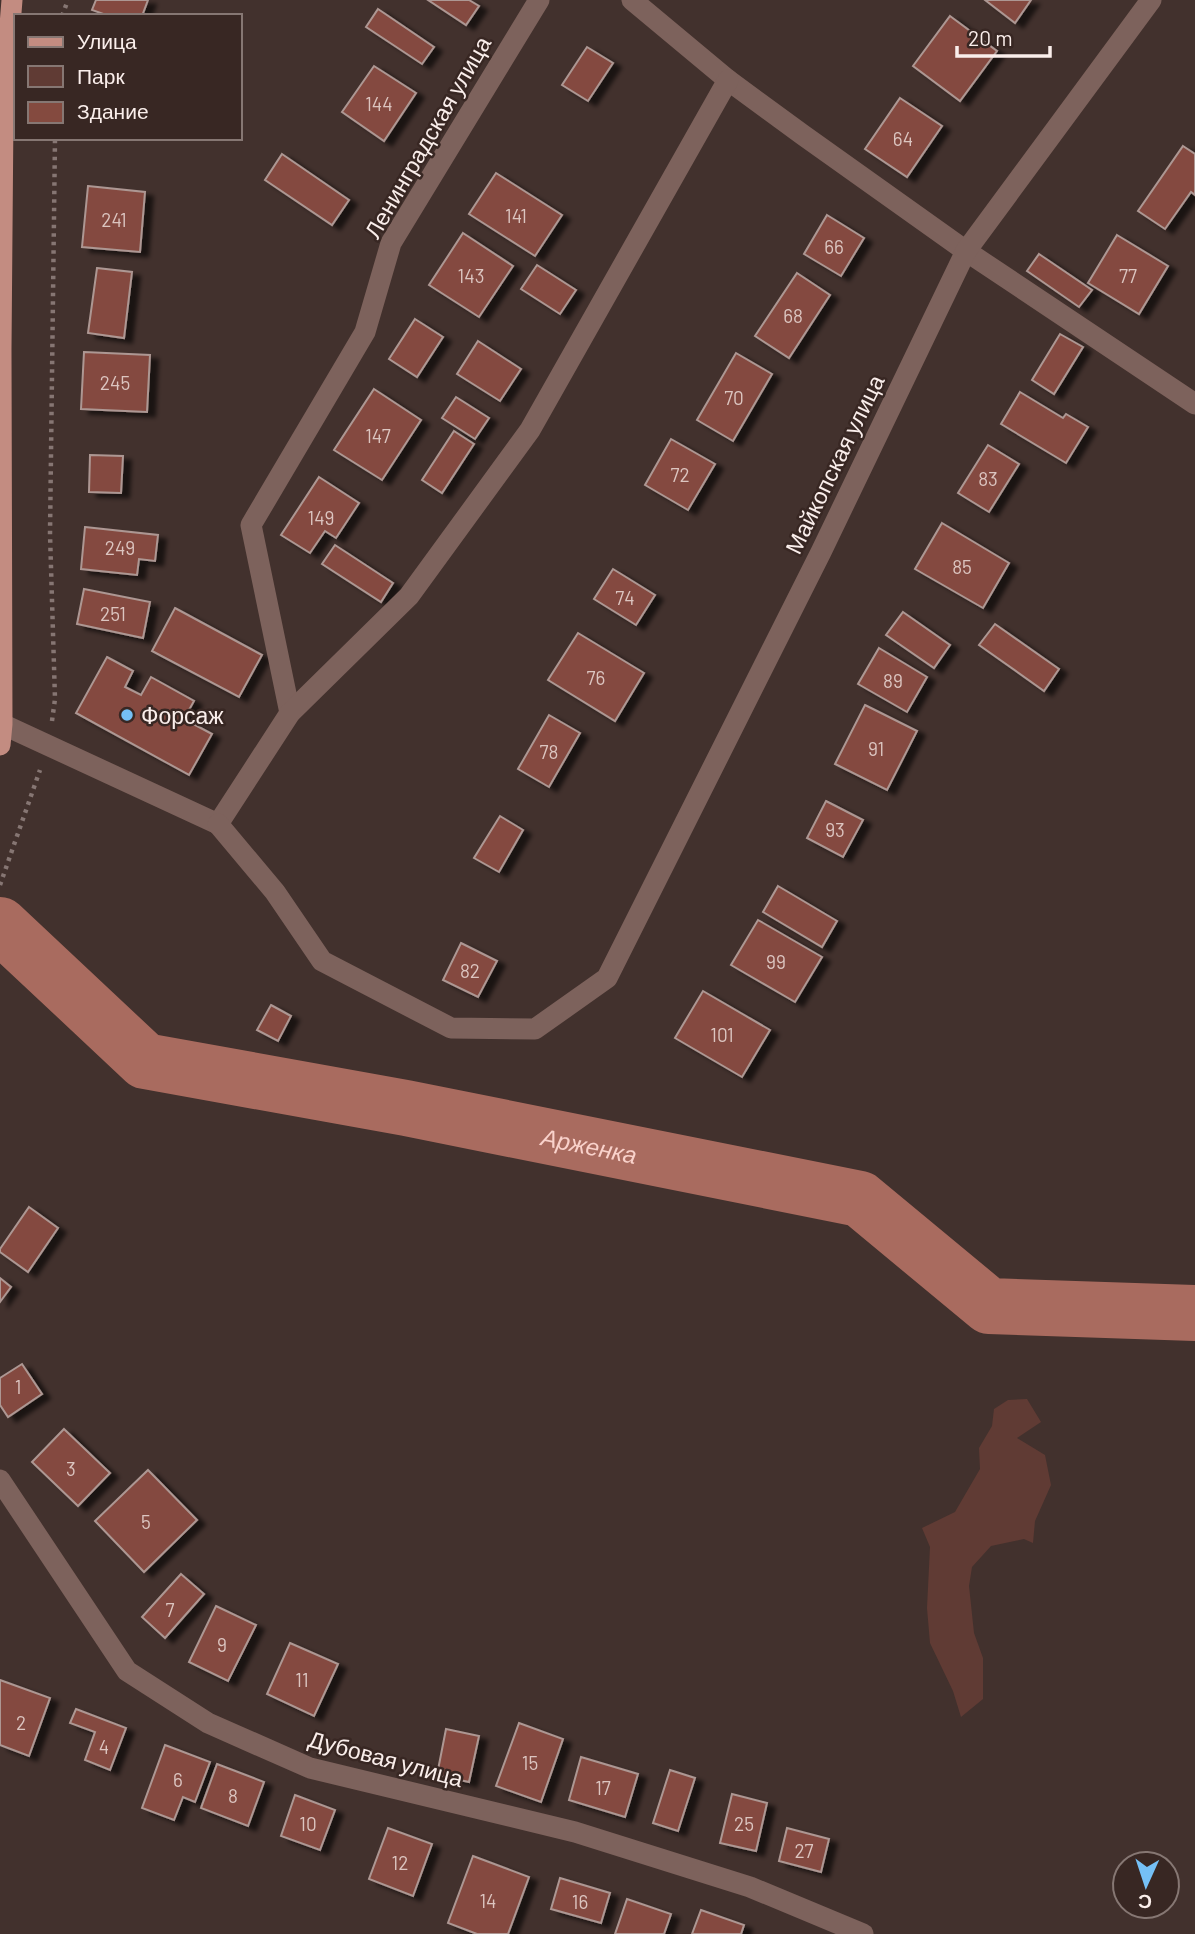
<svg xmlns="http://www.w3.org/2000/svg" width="1195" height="1934" viewBox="0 0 1195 1934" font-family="Barlow,sans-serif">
	<defs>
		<filter id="shadow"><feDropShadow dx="8" dy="4.5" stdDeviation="2" flood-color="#0009"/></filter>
	</defs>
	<rect width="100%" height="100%" fill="#42312d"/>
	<polygon fill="#603b34" points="1027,1399 1041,1422 1017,1438 1045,1455 1051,1485 1035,1521 1033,1543 1024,1539 991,1546 972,1567 969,1586 974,1633 983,1658 983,1699 961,1717 953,1691 930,1643 927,1608 930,1547 922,1528 955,1512 980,1469 979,1448 992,1426 994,1409 1008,1400"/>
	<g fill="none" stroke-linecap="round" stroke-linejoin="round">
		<path stroke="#a96b5f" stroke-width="56" id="s1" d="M0,925L145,1061L406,1108L860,1199L989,1306L1195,1313"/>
	</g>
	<g fill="#844a3f" stroke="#ad9793" stroke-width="2" filter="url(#shadow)">
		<polygon points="96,0 148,0 142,16 109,16 92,10"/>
		<polygon points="428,0 469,0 479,6 466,25"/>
		<polygon points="985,0 1031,0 1015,23"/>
		<polygon points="378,9 434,47 422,64 366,27"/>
		<polygon points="950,16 997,51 960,101 913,66"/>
		<polygon points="587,47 613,63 588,101 562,85"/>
		<polygon points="374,66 416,93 384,141 342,112"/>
		<polygon points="900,98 942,126 907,177 865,149"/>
		<polygon points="1183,146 1195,154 1195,195 1191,192 1165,229 1138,211"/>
		<polygon points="282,154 349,200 332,225 265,180"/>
		<polygon points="496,173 562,215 535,256 469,214"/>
		<polygon points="88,186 145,192 140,252 82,247"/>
		<polygon points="827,215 864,238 841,276 804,254"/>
		<polygon points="463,233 513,266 479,317 429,285"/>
		<polygon points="1117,235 1168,266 1139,314 1088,283"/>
		<polygon points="1039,254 1092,290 1079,307 1027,271"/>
		<polygon points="537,265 576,290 560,314 521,289"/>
		<polygon points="97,268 132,272 124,338 88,333"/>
		<polygon points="797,273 830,295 789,358 755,336"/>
		<polygon points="415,319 443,337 417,377 389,359"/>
		<polygon points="1060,334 1083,347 1054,394 1032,380"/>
		<polygon points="478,341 521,369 500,401 457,374"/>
		<polygon points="84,352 150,355 147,412 81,409"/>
		<polygon points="736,353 772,374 733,441 697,420"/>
		<polygon points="374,389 421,420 382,480 334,450"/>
		<polygon points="1020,392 1063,418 1066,414 1088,427 1066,463 1001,424"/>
		<polygon points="456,397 489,418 475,439 442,418"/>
		<polygon points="454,431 474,444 442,493 422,480"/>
		<polygon points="671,439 715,464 688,510 645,485"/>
		<polygon points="988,445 1019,464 989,512 958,493"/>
		<polygon points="90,455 123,456 121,493 89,492"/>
		<polygon points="319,477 359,503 336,538 325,531 310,553 281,535"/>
		<polygon points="942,523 1009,563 983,608 915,569"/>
		<polygon points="85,527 158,535 155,561 139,559 137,575 81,569"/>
		<polygon points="335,545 393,583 381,602 322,564"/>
		<polygon points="613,569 655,595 636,625 594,599"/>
		<polygon points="84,589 150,602 143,638 77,624"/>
		<polygon points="175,608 262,655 239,697 152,651"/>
		<polygon points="903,612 950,645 934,668 886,635"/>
		<polygon points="995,624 1059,669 1044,691 979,645"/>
		<polygon points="578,633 644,673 615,721 548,680"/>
		<polygon points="879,648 927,677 907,712 858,684"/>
		<polygon points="107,657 133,671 125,687 141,695 151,677 194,701 184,719 212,734 189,775 76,713"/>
		<polygon points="865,705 917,731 887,790 835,764"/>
		<polygon points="549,715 580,733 549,787 518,769"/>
		<polygon points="826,801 863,820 843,857 807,838"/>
		<polygon points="500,816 523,830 499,872 474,858"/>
		<polygon points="778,886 837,921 822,947 763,912"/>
		<polygon points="758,920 822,957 795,1002 731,965"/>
		<polygon points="461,943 497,961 478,997 443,980"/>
		<polygon points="703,991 770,1030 742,1077 675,1038"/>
		<polygon points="271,1005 291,1016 278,1041 257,1030"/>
		<polygon points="29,1207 58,1228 28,1272 0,1252 0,1249"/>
		<polygon points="0,1278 11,1287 0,1302"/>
		<polygon points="22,1364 42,1394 8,1417 0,1405 0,1378"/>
		<polygon points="64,1429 110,1473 78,1506 32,1462"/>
		<polygon points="148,1470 197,1520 144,1572 95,1521"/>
		<polygon points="181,1574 204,1594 165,1638 142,1617"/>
		<polygon points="216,1606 256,1625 228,1681 189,1662"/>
		<polygon points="290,1643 338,1664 314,1716 267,1694"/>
		<polygon points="0,1680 50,1698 29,1756 0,1745"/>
		<polygon points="76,1709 126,1728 110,1770 85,1760 95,1732 70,1723"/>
		<polygon points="519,1723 563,1739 541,1802 496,1786"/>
		<polygon points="446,1729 479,1736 469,1782 437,1775"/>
		<polygon points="165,1745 210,1762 195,1802 183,1797 174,1820 142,1808"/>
		<polygon points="581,1757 638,1774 625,1817 569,1800"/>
		<polygon points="217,1764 264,1782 248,1826 201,1808"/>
		<polygon points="670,1770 695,1778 678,1831 653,1823"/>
		<polygon points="732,1794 767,1803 756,1851 720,1843"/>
		<polygon points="295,1795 335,1810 320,1850 281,1836"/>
		<polygon points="388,1828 432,1844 413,1896 369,1879"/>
		<polygon points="787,1828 829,1839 821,1872 779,1861"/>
		<polygon points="473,1856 529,1877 508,1934 477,1934 448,1923"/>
		<polygon points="560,1878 610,1893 601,1923 551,1909"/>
		<polygon points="627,1899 671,1914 664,1934 615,1934"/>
		<polygon points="701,1910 744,1925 741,1934 692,1934"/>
	</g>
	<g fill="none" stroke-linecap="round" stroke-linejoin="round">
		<g stroke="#867673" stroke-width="4.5" stroke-dasharray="3.5 5" stroke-linecap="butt">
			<polyline points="62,16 68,0"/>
			<polyline points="52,721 55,699 50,534 55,138"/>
			<polyline points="0,885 40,770"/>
		</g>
		<g stroke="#7d625c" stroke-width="21">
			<polyline points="632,0 728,80 803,135 966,251 1195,404"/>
			<polyline points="290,713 251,525 365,332 391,243 539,0"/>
			<polyline points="2,724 218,824 290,713 409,596 530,430 728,80"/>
			<polyline points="218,824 275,892 322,961 451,1028 535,1029 607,978 821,552 966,251 1151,0"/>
			<polyline points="0,1480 127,1671 208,1723 310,1768 575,1832 750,1887 863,1934"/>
		</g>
		<polyline stroke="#c38c81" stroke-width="21" points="0,745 2,724 1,349 3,114 12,0"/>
	</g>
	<circle fill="#75c0f6" stroke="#382723" stroke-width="2.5" cx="127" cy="715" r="7"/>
	<g text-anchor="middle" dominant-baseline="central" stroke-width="5" stroke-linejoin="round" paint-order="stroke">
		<g font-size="19" fill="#dcc5c0">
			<text x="379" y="103">144</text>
			<text x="903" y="138">64</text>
			<text x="516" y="215">141</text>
			<text x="114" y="219">241</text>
			<text x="834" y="246">66</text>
			<text x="471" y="275">143</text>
			<text x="1128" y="275">77</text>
			<text x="793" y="315">68</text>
			<text x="115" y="382">245</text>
			<text x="734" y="397">70</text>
			<text x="378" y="435">147</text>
			<text x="680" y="474">72</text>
			<text x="988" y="478">83</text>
			<text x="321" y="517">149</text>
			<text x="120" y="547">249</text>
			<text x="962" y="566">85</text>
			<text x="625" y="597">74</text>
			<text x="113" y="613">251</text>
			<text x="596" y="677">76</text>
			<text x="893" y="680">89</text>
			<text x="876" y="748">91</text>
			<text x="549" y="751">78</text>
			<text x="835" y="829">93</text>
			<text x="776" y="961">99</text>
			<text x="470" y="970">82</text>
			<text x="722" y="1034">101</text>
			<text x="18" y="1386">1</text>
			<text x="71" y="1468">3</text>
			<text x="146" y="1521">5</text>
			<text x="170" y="1609">7</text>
			<text x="222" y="1644">9</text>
			<text x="302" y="1679">11</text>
			<text x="21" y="1722">2</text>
			<text x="104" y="1746">4</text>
			<text x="530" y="1762">15</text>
			<text x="178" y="1779">6</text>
			<text x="603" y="1787">17</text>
			<text x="233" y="1795">8</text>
			<text x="308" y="1823">10</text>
			<text x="744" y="1823">25</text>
			<text x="804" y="1850">27</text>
			<text x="400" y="1862">12</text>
			<text x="488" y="1900">14</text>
			<text x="580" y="1901">16</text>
		</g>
		<g font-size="23" fill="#faeeeb" stroke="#382723">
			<text transform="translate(427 137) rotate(-60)">Ленинградская улица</text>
			<text transform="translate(834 464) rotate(-64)">Майкопская улица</text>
			<text transform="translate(386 1758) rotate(15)">Дубовая улица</text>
		</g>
		<g font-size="23" fill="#faeeeb" stroke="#382723" text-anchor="start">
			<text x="141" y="715">Форсаж</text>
		</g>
		<g font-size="24" font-style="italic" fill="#f9d2cb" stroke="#382723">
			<text stroke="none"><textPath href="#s1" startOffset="651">Арженка</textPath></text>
		</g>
	</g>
	<rect x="14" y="14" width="228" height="126" fill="#382723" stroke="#867773" stroke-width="2"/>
	<rect x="28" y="37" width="35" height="10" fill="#c38c81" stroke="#867773" stroke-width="2"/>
	<text x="77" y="49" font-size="21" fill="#faeeeb">Улица</text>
	<rect x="28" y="66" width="35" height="21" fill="#603b34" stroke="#867773" stroke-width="2"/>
	<text x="77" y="84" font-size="21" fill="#faeeeb">Парк</text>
	<rect x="28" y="102" width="35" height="21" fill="#844a3f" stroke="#867773" stroke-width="2"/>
	<text x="77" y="119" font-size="21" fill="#faeeeb">Здание</text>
	<g transform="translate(1146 1885) rotate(183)"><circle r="33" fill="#382723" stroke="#867773" stroke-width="2"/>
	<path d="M0-5L12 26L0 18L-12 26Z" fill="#75c0f6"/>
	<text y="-10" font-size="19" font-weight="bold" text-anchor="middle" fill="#faeeeb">С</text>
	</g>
	<path d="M957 46v10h93v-10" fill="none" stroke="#faeeeb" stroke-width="3.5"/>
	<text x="968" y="46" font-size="21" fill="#faeeeb" stroke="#382723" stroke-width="5" paint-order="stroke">20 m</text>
</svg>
